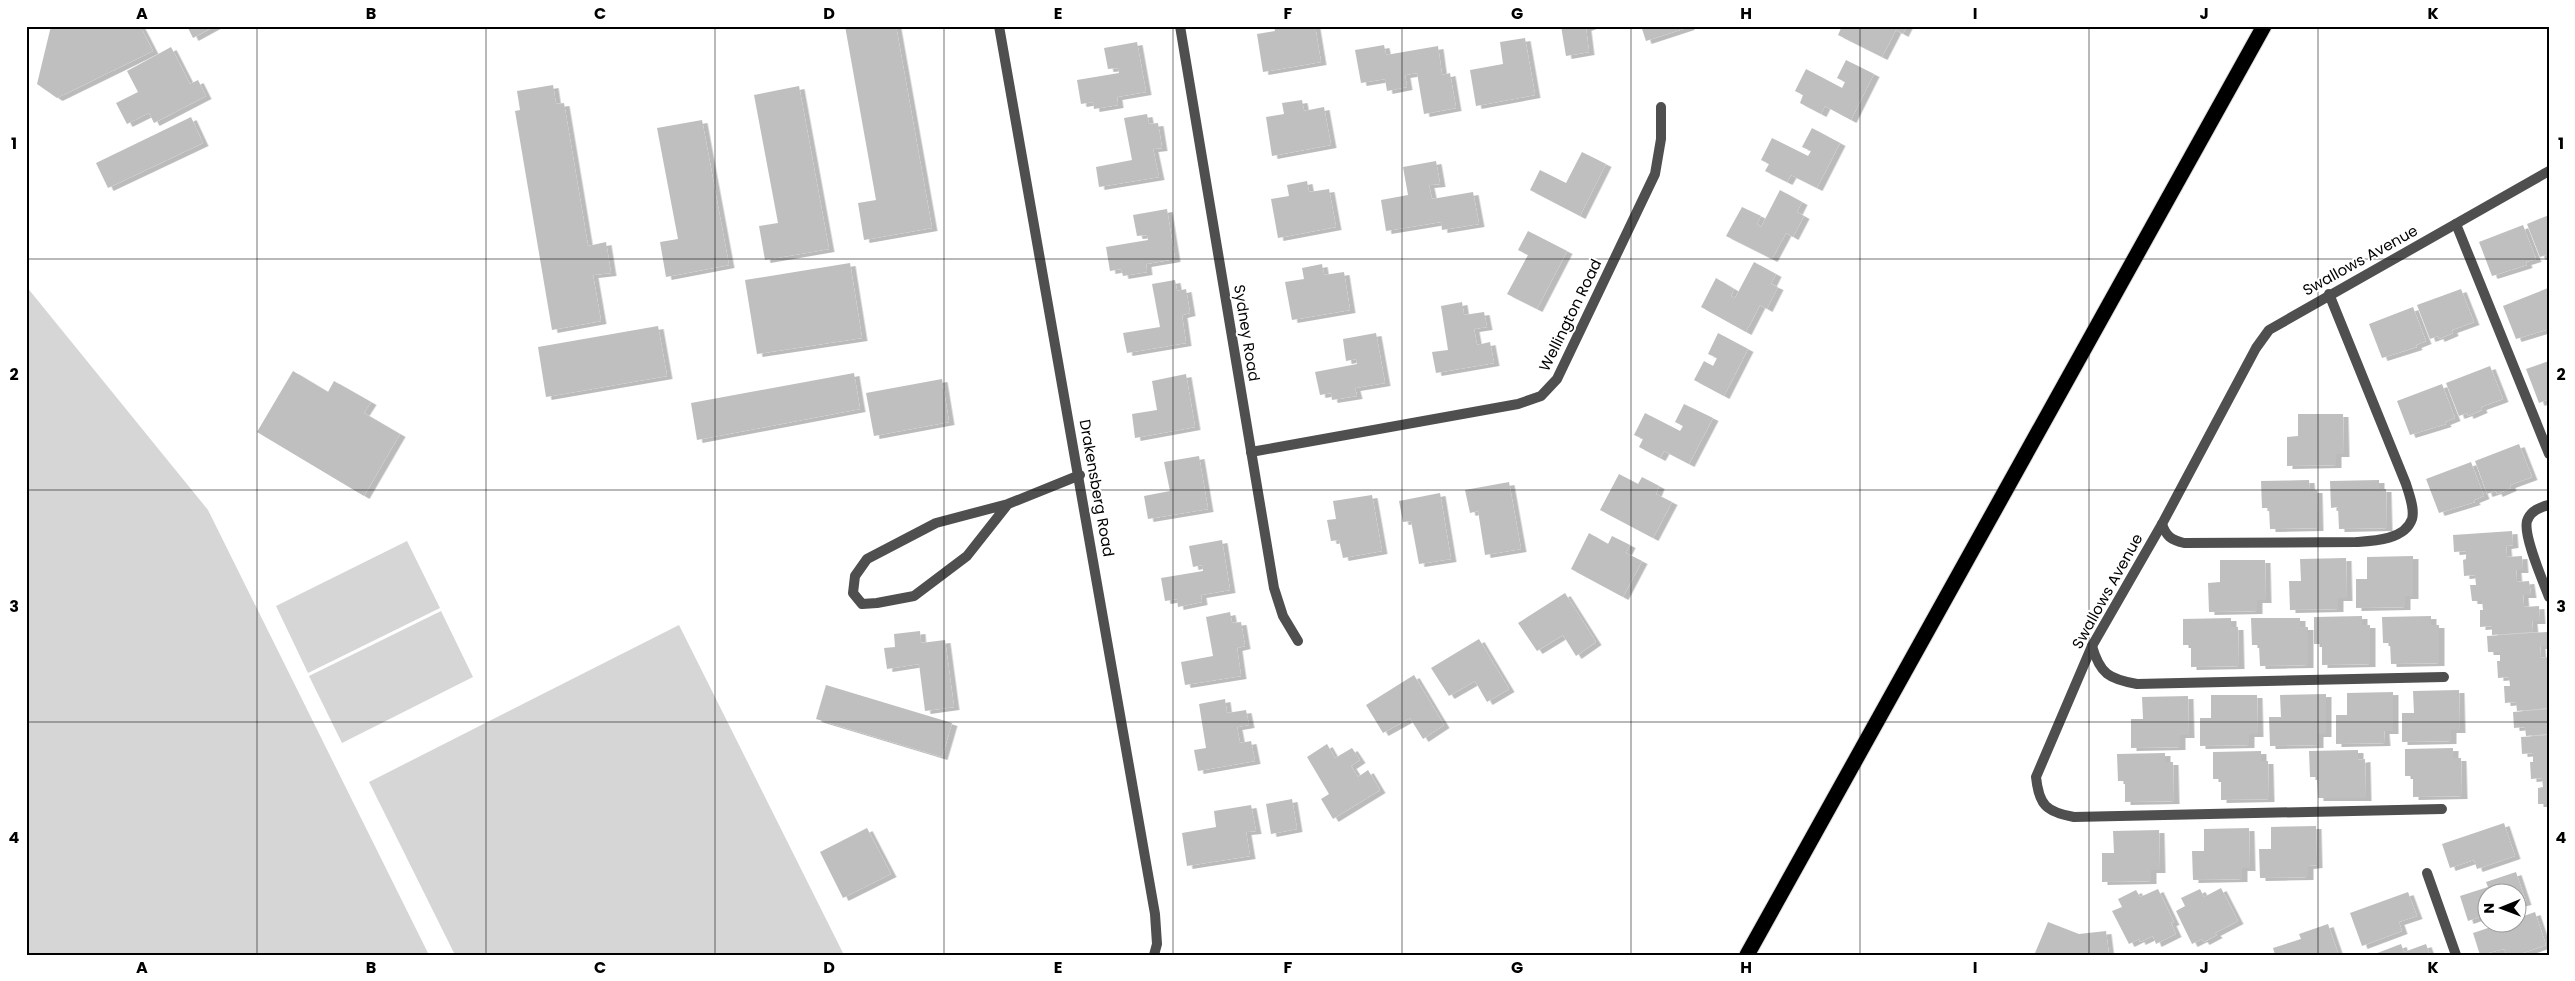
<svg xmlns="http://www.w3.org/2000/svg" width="2575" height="981" viewBox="0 0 2575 981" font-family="Poppins,sans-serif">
	<defs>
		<filter id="shadow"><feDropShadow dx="5.5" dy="3" stdDeviation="0" flood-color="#0004"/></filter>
	</defs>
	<rect width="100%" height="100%" fill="#fff"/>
	<g fill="#d6d6d6">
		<polygon points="26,286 208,510 429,955 26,955"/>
		<polygon points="407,541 440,608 308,673 276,606"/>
		<polygon points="441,611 473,677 342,743 309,676"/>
		<polygon points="679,625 844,955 455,955 369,782"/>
	</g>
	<g fill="#bfbfbf" filter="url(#shadow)">
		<polygon points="51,26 140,26 153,51 57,98 37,84"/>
		<polygon points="187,26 215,26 193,38"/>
		<polygon points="845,26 896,26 932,228 864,240 858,203 876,200"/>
		<polygon points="1274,26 1315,26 1321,62 1263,72 1257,34 1275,31"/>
		<polygon points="1561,26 1591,26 1586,28 1589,52 1566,56"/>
		<polygon points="1641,26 1689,26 1689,27 1646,41"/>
		<polygon points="1842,26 1907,26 1903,34 1896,30 1882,57 1838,35"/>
		<polygon points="1525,38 1535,95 1476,106 1470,70 1503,64 1500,42"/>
		<polygon points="1137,42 1146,92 1117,97 1118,105 1094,109 1093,102 1081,104 1077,80 1119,73 1118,68 1108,69 1104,48"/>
		<polygon points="1384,45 1386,55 1438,46 1442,75 1450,73 1456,108 1424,114 1417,73 1405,75 1407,87 1387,91 1385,79 1361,83 1355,50"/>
		<polygon points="171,47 190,84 198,80 206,96 154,123 149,113 127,124 116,103 138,92 127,71"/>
		<polygon points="1846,60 1874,74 1851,120 1825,106 1821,114 1800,103 1803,95 1795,91 1806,69 1842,88 1845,82 1837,78"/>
		<polygon points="553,85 556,104 564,103 588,246 606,242 611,273 593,275 601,321 552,330 515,111 520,110 517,91"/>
		<polygon points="799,86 829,249 765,260 759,226 778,223 754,95"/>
		<polygon points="1302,100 1304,111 1324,107 1331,145 1272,156 1266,117 1284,114 1282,103"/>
		<polygon points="1147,114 1149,124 1158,123 1162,148 1153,149 1159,177 1099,187 1096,167 1132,160 1124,118"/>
		<polygon points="191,117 203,143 108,188 96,163"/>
		<polygon points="702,120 729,265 666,277 660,242 678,239 657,128"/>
		<polygon points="1812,128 1840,143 1817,188 1791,175 1787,182 1765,171 1769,164 1761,160 1772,138 1808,156 1811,151 1802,147"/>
		<polygon points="1582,152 1606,164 1580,216 1530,190 1540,170 1566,183"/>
		<polygon points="1436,161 1440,184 1429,185 1432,199 1473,192 1479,224 1442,230 1441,222 1386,231 1381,200 1408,195 1403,167"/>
		<polygon points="1307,181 1309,192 1329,189 1336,227 1278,238 1271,199 1289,196 1287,185"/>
		<polygon points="1780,190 1802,202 1797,212 1804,216 1793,237 1786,233 1772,259 1726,236 1742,207 1761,216 1757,224 1761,227"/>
		<polygon points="1167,209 1175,259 1146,264 1147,272 1123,276 1121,269 1110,271 1106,247 1148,240 1147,235 1137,236 1133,215"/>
		<polygon points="2549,215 2549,254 2540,257 2527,224"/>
		<polygon points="2523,225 2536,259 2526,262 2527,265 2492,276 2479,242"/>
		<polygon points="1528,231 1567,251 1537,309 1507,294 1528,255 1518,250"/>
		<polygon points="1754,262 1776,274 1771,284 1778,287 1767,309 1760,305 1746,332 1701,307 1716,278 1734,289 1731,296 1735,298"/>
		<polygon points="850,263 862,338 757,354 745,280"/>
		<polygon points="1322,264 1324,275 1344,272 1350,310 1292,320 1285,282 1304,279 1302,268"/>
		<polygon points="1175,280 1177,291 1186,289 1190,313 1182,315 1186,343 1127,353 1123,333 1160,327 1152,284"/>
		<polygon points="2548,288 2549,329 2516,339 2503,306"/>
		<polygon points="2461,289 2474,322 2452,330 2453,333 2439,339 2438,336 2430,339 2417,305"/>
		<polygon points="1462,302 1464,315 1484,312 1487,327 1474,329 1477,345 1490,342 1494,363 1436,373 1432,352 1448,350 1441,306"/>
		<polygon points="2413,307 2426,341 2416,345 2417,347 2382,358 2369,324"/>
		<polygon points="658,326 667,376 546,397 538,347"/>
		<polygon points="1376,333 1385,383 1355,388 1357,396 1332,400 1331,393 1320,395 1315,372 1357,364 1356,359 1346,361 1343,339"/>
		<polygon points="1718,333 1748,349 1724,396 1694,380 1704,361 1713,366 1717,358 1708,354"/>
		<polygon points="2549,361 2549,399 2539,403 2526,369"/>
		<polygon points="2490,366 2503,399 2481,407 2482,410 2468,416 2467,413 2459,416 2446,383"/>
		<polygon points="293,371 328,392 334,381 371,402 364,413 400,434 364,496 257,432"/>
		<polygon points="854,373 860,409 697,440 691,403"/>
		<polygon points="1186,374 1195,427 1135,438 1132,414 1157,410 1152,381"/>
		<polygon points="942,379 949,422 874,436 866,393"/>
		<polygon points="2442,384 2455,418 2445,422 2446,424 2410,435 2397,401"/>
		<polygon points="1684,404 1713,418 1689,464 1664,451 1660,458 1639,447 1643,439 1634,435 1645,413 1680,431 1683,426 1675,422"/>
		<polygon points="2298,414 2343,414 2344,454 2336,454 2336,465 2287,466 2287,437 2298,436"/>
		<polygon points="2519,444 2532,477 2510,485 2511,488 2497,494 2496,491 2487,494 2475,461"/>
		<polygon points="1199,456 1208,509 1148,519 1144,496 1170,491 1164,462"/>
		<polygon points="2471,462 2484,496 2474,500 2475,502 2439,513 2426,479"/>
		<polygon points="1619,474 1638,484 1642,477 1659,486 1656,494 1672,502 1653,538 1600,510"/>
		<polygon points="2309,480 2310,490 2317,490 2318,528 2270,529 2269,508 2262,508 2261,481"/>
		<polygon points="2379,480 2379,489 2386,489 2387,528 2339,529 2338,507 2331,508 2330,481"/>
		<polygon points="1509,482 1521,549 1485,555 1478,511 1470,513 1465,490"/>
		<polygon points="1440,493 1451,559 1419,564 1411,521 1403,522 1399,501"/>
		<polygon points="1372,495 1382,551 1343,558 1339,540 1331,541 1327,520 1336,519 1333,501"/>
		<polygon points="2512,531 2513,545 2506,546 2507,557 2522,556 2523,570 2516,570 2517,582 2529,581 2531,595 2523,595 2524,607 2539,606 2540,621 2532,621 2533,632 2492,635 2492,626 2480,627 2480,610 2483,610 2482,601 2472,601 2470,585 2476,585 2475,575 2464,576 2463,560 2466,559 2466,551 2454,552 2453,535"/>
		<polygon points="1589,533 1608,544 1612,536 1630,545 1626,553 1642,561 1623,597 1571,569"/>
		<polygon points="1222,540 1230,590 1201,595 1202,602 1178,607 1177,599 1165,601 1161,578 1203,571 1202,565 1193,567 1189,546"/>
		<polygon points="2413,556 2413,596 2405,596 2405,607 2356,608 2356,579 2367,579 2367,557"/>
		<polygon points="2346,558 2347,598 2338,598 2338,609 2290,610 2289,581 2301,581 2300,559"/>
		<polygon points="2220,560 2265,560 2266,600 2257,600 2257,611 2209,612 2208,583 2220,582"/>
		<polygon points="1565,593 1596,642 1576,656 1563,635 1537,651 1518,623"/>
		<polygon points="1230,612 1232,623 1241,622 1245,646 1237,648 1241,676 1185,685 1181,662 1213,656 1206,617"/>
		<polygon points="2362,616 2362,625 2370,625 2370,664 2322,665 2322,644 2314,644 2314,617"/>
		<polygon points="2431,616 2431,625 2439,625 2439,663 2391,664 2390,643 2383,643 2382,617"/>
		<polygon points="2231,618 2231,627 2238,627 2239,666 2191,667 2191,645 2183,645 2183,619"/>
		<polygon points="2251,618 2300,618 2300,627 2308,627 2308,665 2260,666 2259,645 2252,645"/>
		<polygon points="920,631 921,643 945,640 954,707 925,711 919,664 887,669 884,648 895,647 894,634"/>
		<polygon points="2547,632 2547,646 2540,646 2541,658 2549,657 2549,708 2517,711 2516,702 2505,703 2504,686 2510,686 2509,677 2498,678 2497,661 2500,661 2500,652 2488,652 2487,636"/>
		<polygon points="1479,639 1509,689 1487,702 1475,681 1449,696 1431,668"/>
		<polygon points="1414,675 1444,725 1423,739 1410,718 1383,733 1366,705"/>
		<polygon points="826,685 952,723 942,757 816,719"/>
		<polygon points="2459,690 2460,730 2451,730 2451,741 2402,742 2402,713 2414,713 2413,691"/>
		<polygon points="2393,692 2393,731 2384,731 2385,743 2336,744 2336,715 2347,715 2347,693"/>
		<polygon points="2326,694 2326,734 2318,734 2318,745 2270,746 2269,717 2281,717 2280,695"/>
		<polygon points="2211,695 2257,695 2258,734 2249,734 2249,745 2200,746 2200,718 2211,718"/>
		<polygon points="2188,696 2189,735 2180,735 2180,747 2131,748 2131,719 2143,719 2142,697"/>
		<polygon points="1225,699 1227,713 1246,710 1249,725 1237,727 1240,743 1251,741 1255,761 1198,771 1194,750 1206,748 1199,704"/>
		<polygon points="2549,709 2549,734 2526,736 2525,727 2514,728 2513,712"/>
		<polygon points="2549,735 2549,804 2538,804 2538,788 2543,787 2542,778 2531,779 2530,762 2533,762 2533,753 2522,754 2521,737"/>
		<polygon points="1327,744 1335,758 1352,748 1360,760 1351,766 1358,777 1368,770 1380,790 1333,819 1321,799 1329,794 1307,757"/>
		<polygon points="2453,748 2453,758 2461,758 2462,796 2413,797 2413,776 2405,776 2405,749"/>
		<polygon points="2358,750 2358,760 2365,759 2366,798 2318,798 2317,777 2310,777 2309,751"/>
		<polygon points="2261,751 2261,761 2268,761 2269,799 2221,800 2221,779 2213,779 2213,752"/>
		<polygon points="2165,753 2165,762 2173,762 2174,801 2125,802 2125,781 2118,781 2117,754"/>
		<polygon points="1292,799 1297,829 1271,834 1266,804"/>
		<polygon points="1251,805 1256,831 1246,832 1250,856 1187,866 1182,833 1216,827 1214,811"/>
		<polygon points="2504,823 2515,856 2477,869 2474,860 2450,868 2442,844"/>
		<polygon points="2316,826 2317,865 2308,866 2308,877 2260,878 2259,849 2271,849 2271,827"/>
		<polygon points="867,828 891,874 843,898 820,852"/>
		<polygon points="2249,828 2250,868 2242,868 2242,879 2193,880 2192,851 2204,851 2204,829"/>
		<polygon points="2159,830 2160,870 2151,870 2151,881 2102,882 2102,853 2114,853 2113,831"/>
		<polygon points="2516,872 2526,902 2518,904 2518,894 2488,894 2488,914 2468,921 2460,896 2488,887 2486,882"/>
		<polygon points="2221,888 2238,921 2215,933 2217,935 2204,942 2202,939 2192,944 2176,911 2185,906 2181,898 2200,889 2204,897"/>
		<polygon points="2158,889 2174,922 2171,923 2176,934 2156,944 2153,936 2140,942 2139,939 2129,944 2112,911 2122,907 2118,899 2136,890 2140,897"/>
		<polygon points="2408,892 2417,916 2399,922 2402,931 2362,946 2350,913"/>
		<polygon points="2535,912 2546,945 2517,955 2507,955 2504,949 2480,955 2473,933 2500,924 2518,924 2518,918"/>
		<polygon points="2048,922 2079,934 2106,931 2109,955 2041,955 2035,953"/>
		<polygon points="2328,924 2338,953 2275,955 2273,948 2301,939 2299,934"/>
		<polygon points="2401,944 2404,952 2426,944 2430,955 2372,955"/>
	</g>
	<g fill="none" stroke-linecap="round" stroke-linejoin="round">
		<g stroke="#dbdbdb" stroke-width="17">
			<polyline id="highway" points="1747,955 2264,26"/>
		</g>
		<polyline stroke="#4f4f4f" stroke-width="10" points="1008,504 936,523 867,559 855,576 853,593 862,604 877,603 914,596 967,556 1008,504 1080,475"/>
		<g stroke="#4f4f4f" stroke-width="10">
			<polyline points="999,26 1155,914 1157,944 1154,955"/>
			<polyline points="1180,26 1274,588 1283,616 1298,641"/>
			<polyline points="2456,224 2549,454"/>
			<polyline points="1251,452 1518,404 1541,396 1557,379 1655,174 1661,139 1661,107"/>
			<path d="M2549,505C2540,507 2530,511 2527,521C2523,536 2543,581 2549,597"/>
			<path d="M2162,524C2166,536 2171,540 2184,543L2356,542C2373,541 2405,540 2412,519C2415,509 2409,494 2406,484L2329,294"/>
			<path d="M2092,646C2100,674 2109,679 2137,684L2444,677"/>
			<path d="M2442,809L2074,817C2046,812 2039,805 2036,777L2092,646L2162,524L2256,348L2269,330L2549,171"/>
			<polyline points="2427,873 2456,955"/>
		</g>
		<use href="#highway" stroke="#000" stroke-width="15"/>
	</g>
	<path fill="none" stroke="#000" stroke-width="1" stroke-opacity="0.55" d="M257,26V955M486,26V955M715,26V955M944,26V955M1173,26V955M1402,26V955M1631,26V955M1860,26V955M2089,26V955M2318,26V955M26,259H2549M26,490H2549M26,722H2549"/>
	<g text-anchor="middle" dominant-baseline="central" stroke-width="4" stroke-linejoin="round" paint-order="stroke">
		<g font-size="15" fill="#000" stroke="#fff">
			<text transform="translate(2360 260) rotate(-29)">Swallows Avenue</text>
			<text transform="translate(1570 315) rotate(-64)">Wellington Road</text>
			<text transform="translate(1247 333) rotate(81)">Sydney Road</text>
			<text transform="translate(1097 488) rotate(80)">Drakensberg Road</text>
			<text transform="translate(2107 591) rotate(-61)">Swallows Avenue</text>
		</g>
	</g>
	<rect width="2575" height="981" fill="none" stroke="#ffffff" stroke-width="55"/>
	<g transform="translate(2502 908) rotate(269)"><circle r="24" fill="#ffffff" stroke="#999999"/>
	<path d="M0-4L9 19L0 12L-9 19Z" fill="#000000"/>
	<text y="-8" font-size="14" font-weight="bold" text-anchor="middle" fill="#000000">N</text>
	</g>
	<rect x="28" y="28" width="2520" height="926" fill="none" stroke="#000" stroke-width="2"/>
	<g font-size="16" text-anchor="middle" font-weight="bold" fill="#000">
		<text x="142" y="19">A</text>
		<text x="371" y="19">B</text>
		<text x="600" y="19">C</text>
		<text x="829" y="19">D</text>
		<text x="1058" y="19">E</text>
		<text x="1288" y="19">F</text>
		<text x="1517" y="19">G</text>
		<text x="1746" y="19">H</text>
		<text x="1975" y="19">I</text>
		<text x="2204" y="19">J</text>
		<text x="2433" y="19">K</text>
		<text x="14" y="149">1</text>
		<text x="2561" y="149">1</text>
		<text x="14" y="380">2</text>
		<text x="2561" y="380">2</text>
		<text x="14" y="612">3</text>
		<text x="2561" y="612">3</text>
		<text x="14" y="843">4</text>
		<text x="2561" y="843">4</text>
		<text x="142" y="973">A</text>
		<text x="371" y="973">B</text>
		<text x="600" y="973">C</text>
		<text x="829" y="973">D</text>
		<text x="1058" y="973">E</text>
		<text x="1288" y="973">F</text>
		<text x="1517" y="973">G</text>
		<text x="1746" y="973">H</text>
		<text x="1975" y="973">I</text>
		<text x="2204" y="973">J</text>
		<text x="2433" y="973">K</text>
	</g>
</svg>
